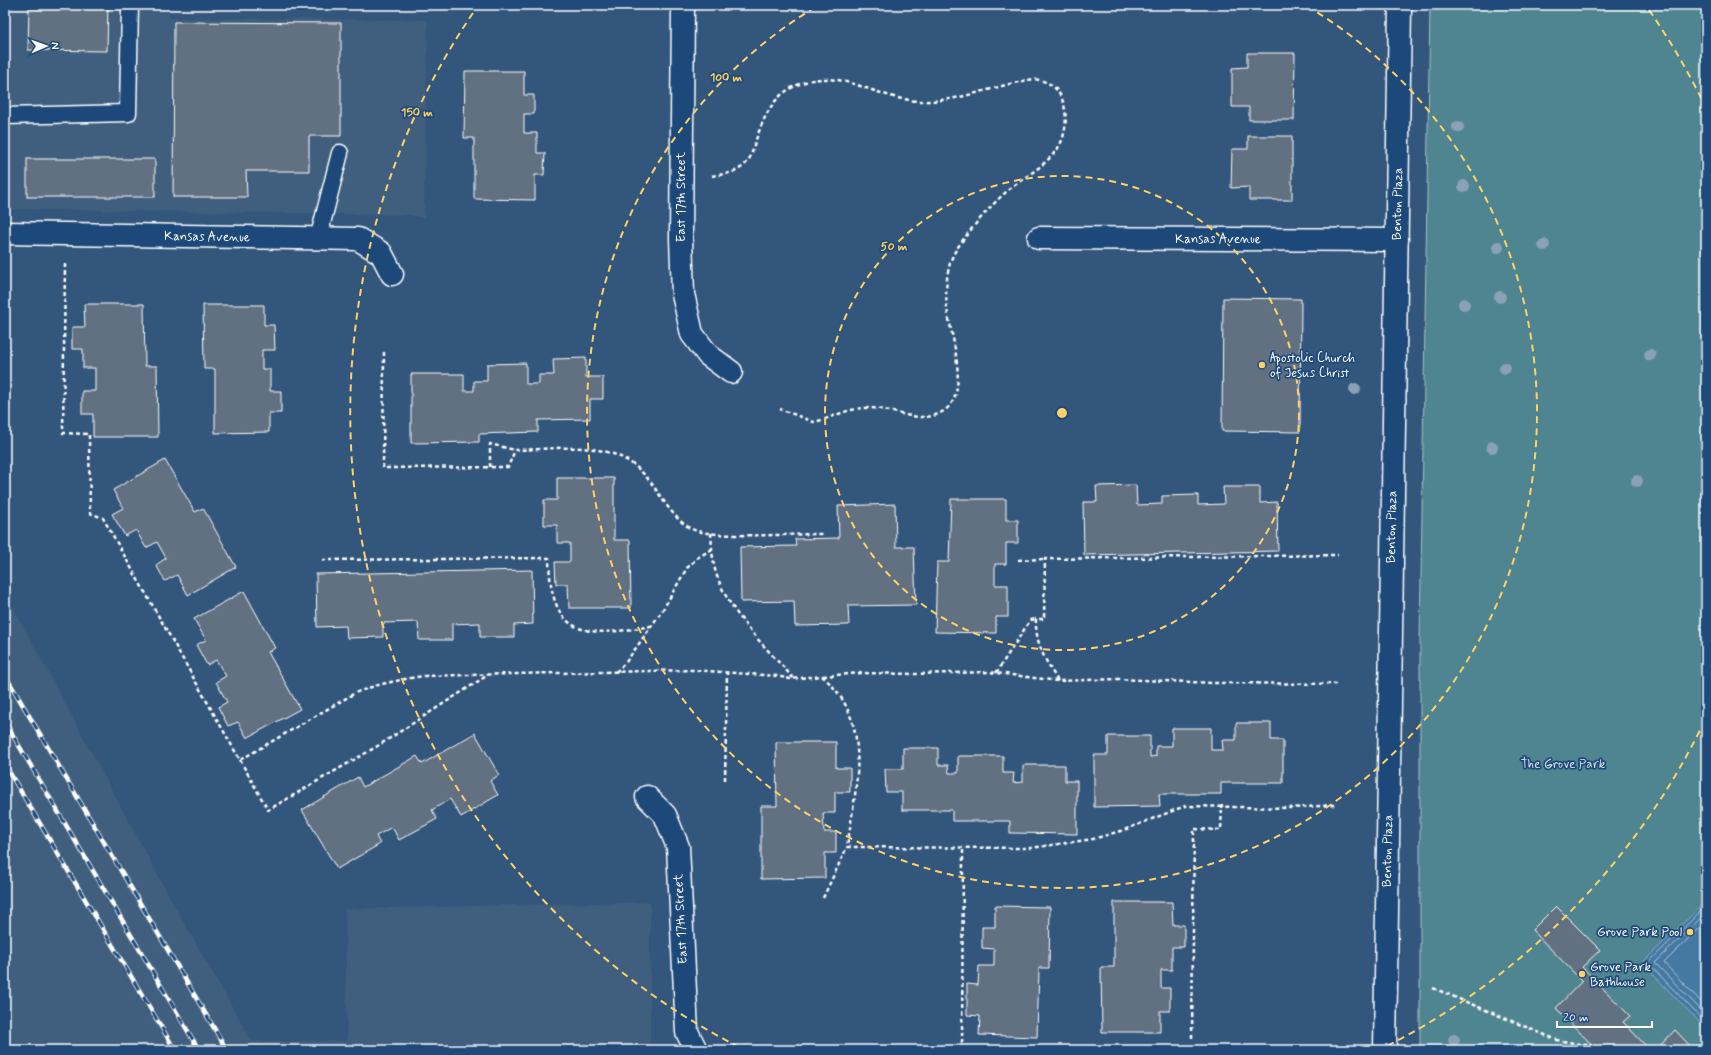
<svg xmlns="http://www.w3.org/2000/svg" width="1711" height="1055" viewBox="0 0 1711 1055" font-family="Mynerve,sans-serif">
	<rect width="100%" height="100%" fill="#33567c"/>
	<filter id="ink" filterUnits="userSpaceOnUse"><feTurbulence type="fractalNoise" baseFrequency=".025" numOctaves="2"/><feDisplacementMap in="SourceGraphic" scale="8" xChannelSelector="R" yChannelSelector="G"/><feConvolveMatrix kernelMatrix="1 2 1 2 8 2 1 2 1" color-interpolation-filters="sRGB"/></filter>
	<g filter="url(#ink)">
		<g fill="#415e7e">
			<polygon points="5,5 169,5 169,18 428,20 424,218 409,215 5,209"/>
			<polygon points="5,592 180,916 252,1041 347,1041 345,909 650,902 650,1050 5,1050"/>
		</g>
		<polygon fill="#508491" stroke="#a8c2c8" points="1430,5 1706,5 1706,1050 1420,1050 1420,640"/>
		<polygon fill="#4478a2" stroke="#8faec7" points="1706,901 1706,1021 1702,1025 1642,963"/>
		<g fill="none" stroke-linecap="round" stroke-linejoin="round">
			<g stroke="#b4c9da" stroke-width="1">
				<polyline points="1706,906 1648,963 1701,1018 1706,1018"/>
				<polyline points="1706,913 1655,963 1703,1012 1706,1013"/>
				<polyline points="1706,921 1664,963 1706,1007"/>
			</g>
		</g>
		<g fill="#627181" stroke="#fff">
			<polygon points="29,5 108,5 107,51 28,50"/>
			<polygon points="174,22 341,23 341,136 309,136 309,171 246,171 247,197 173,197"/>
			<polygon points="1247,53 1295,53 1294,120 1249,120 1249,107 1232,107 1232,68 1247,67"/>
			<polygon points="465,71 524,71 524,95 534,95 534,114 524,114 524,133 537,133 537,153 545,153 544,175 535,175 535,200 474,199 474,138 464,138"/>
			<polygon points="1248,136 1292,136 1292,200 1249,200 1249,187 1231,188 1232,149 1248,149"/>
			<rect x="27" y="159" width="128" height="38"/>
			<polygon points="1223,298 1301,299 1300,432 1222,431"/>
			<polygon points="84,304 144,304 145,366 157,366 158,437 93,437 93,414 82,414 82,391 95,391 95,368 83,368 83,349 72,349 72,327 85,327"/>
			<polygon points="203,305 264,305 264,325 274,325 275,350 262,350 262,369 270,369 270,391 281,391 281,413 269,413 269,432 215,433 215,369 204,369"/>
			<polygon points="586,358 586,377 603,377 603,399 590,399 590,419 538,420 538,432 479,434 479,442 411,443 411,374 464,374 464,391 474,391 474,381 487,381 487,364 526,363 526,384 539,384 539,375 554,375 553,359"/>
			<polygon points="165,460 195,512 203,508 236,567 188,595 177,575 165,581 156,565 166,558 157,542 146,548 136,530 125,536 112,514 123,508 113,490"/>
			<polygon points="557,478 614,478 614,540 630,540 631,608 569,608 568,584 556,584 555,562 570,562 570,543 557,543 557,525 544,525 544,500 557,500"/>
			<polygon points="1136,485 1137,505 1162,504 1162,496 1198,495 1198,505 1224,504 1223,487 1260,487 1260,503 1277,502 1278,551 1084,555 1083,502 1097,502 1096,486"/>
			<polygon points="951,499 1006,499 1006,520 1018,520 1018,543 1006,543 1006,564 995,564 995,585 1008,585 1008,617 996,617 996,633 935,632 937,562 949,562"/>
			<polygon points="895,504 896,547 914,547 916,605 848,606 849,625 795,626 794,601 741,602 740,547 796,546 795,539 839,538 838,506"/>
			<polygon points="532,570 533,624 514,625 514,637 480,637 480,623 452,624 452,640 419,640 418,622 383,623 383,637 347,638 346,626 317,627 316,574"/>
			<polygon points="244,591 275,648 268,652 300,709 247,738 238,722 228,726 218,707 227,702 216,682 226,676 216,660 207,665 196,645 206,640 194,619"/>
			<polygon points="1236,723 1271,723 1271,740 1283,740 1283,783 1221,783 1221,794 1159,794 1160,806 1094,807 1094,755 1108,755 1108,736 1150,736 1150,757 1156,756 1156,746 1172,746 1172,728 1211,728 1211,750 1223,750 1222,740 1236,740"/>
			<polygon points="475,733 499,775 490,781 498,795 461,817 450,799 432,810 437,819 399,840 392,827 376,836 380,844 337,869 302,810 358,777 363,787 417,756 422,764"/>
			<polygon points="776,742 836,742 836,768 850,768 850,792 835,792 835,813 823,813 824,832 836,832 836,853 825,853 825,878 761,879 761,806 777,806"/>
			<polygon points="903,748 938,748 938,765 948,765 949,773 958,773 958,756 1003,756 1003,773 1014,773 1013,783 1023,782 1023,765 1065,765 1065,781 1077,781 1077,834 1010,833 1010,821 952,821 952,810 902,810 902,792 886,792 885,769 903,769"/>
			<polygon points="1114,902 1172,902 1173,925 1184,925 1184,947 1172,947 1172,970 1161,970 1161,988 1170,988 1170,1011 1160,1011 1160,1032 1102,1032 1101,967 1114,967"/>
			<polygon points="995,906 1050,907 1049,968 1039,968 1037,1037 979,1035 980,1016 967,1015 967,984 978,985 979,966 994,966 994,949 982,948 982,927 995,927"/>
			<polygon points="1556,906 1600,950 1582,967 1630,1016 1623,1022 1650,1050 1597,1050 1556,1008 1582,981 1532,930"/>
			<polygon points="1675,1030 1694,1050 1656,1050"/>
		</g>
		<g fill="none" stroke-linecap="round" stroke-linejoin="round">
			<g stroke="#fff" stroke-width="19">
				<g id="service">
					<polyline points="5,116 128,113 130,5"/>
					<polyline points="318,239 340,153"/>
				</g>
			</g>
			<g stroke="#fff" stroke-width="25">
				<g id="minor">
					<polyline points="683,5 681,238 683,294 692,334 708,355 731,372"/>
					<polyline points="5,233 358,239 381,253 392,274"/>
					<polyline points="1039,238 1397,240"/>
					<polyline points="647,797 665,815 678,847 687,1032 696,1050"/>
				</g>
			</g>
			<g stroke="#fff" stroke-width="25">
				<polyline id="tertiary" points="1385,1050 1400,5"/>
			</g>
			<g stroke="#fff" stroke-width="2.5" stroke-dasharray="4 3" stroke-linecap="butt">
				<path d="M712,176C722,174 735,174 743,166C750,161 752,153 754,145C765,115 772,93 805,82C839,71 870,93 903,99C948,108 989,86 1034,79C1041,80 1047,82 1053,86C1069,100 1069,131 1058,148C1044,168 1023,177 1005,193C990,206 967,233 956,250C946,265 945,292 947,309C951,334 970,393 945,410C922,427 894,408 869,408C849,407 833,418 814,422L780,409"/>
				<path d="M65,264L63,433L89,434L90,513L103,518L240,760L355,693C377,684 399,680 423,676L693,670L777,676L790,679L822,676C874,720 856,787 847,847L1031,848L1093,839L1124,830L1185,806L1290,808L1335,805"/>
				<path d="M384,352L383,468L508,467L515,450C567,449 617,436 652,484C663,499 674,520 692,529C711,539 796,534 822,534"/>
				<polyline points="490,467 490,444 515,450"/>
				<path d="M711,533C712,546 712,560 716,573C729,614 766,647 794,679"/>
				<path d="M322,560L549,558C550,638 585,638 651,626"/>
				<polyline points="1018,560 1045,559"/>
				<polyline points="616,672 626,662 662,611 687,568 697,558 712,549"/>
				<polyline points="996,673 1027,625 1031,620 1036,619"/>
				<polyline points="823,676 862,673 915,674 989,672 1058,681 1118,679 1214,683 1336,684"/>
				<path d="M1058,681C1045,660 1035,643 1036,619H1044L1045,559L1338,555"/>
				<polyline points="240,760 268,810 376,747 488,675"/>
				<polyline points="725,780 727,673"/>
				<polyline points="823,898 847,847"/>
				<polyline points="1433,988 1557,1040 1579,1044 1591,1044 1585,1050"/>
				<polyline points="1192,1038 1194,829 1221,830 1222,805"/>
				<polyline points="962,1050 963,848"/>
			</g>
			<use href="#service" stroke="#1f4a7a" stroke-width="16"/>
			<use href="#minor" stroke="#1f4a7a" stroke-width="22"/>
			<use href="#tertiary" stroke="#1f4a7a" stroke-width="22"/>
			<g stroke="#fff" stroke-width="4.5">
				<g id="rail">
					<polyline points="5,675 227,1050"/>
					<polyline points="5,722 199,1050"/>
					<polyline points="5,765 175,1050"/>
				</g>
			</g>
			<use href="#rail" stroke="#1f4a7a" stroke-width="3" stroke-dasharray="9" stroke-linecap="butt"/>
		</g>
		<g fill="#8ba2b5">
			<circle cx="1458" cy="127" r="6"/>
			<circle cx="1464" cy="186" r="6"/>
			<circle cx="1544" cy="245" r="6"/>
			<circle cx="1498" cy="247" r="6"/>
			<circle cx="1500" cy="297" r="6"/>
			<circle cx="1464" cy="304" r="6"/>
			<circle cx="1650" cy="355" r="6"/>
			<circle cx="1505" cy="368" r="6"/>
			<circle cx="1355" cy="389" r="6"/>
			<circle cx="1492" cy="447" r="6"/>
			<circle cx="1637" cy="481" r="6"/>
			<circle cx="1454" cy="1040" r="6"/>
		</g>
	</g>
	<g fill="none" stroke="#ffd166" stroke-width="2" stroke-dasharray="7 5">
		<circle cx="1062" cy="413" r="237"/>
		<path d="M1307 6A475 475 0 1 1 817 6"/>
		<path d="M1705 720A712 712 0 0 1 1385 1047M739 1047A712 712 0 0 1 475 10M1649 10A712 712 0 0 1 1705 106"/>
	</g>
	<g fill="#ffd166" stroke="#1f4a7a" stroke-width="1.5">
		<circle cx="1262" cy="365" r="4"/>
		<circle cx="1690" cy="932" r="4"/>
		<circle cx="1582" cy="974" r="4"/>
	</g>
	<g text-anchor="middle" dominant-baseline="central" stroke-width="3.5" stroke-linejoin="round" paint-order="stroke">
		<g font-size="13" fill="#fff" stroke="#1f4a7a">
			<text transform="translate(681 197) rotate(-90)">East 17th Street</text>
			<text transform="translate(1398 204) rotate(-89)">Benton Plaza</text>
			<text transform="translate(207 237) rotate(1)">Kansas Avenue</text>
			<text x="1218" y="239">Kansas Avenue</text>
			<text transform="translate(1392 527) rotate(-89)">Benton Plaza</text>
			<text transform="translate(1388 851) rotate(-89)">Benton Plaza</text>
			<text transform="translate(681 919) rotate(-93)">East 17th Street</text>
		</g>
		<g font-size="13" fill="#fff" stroke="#1f4a7a" text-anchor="start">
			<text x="1270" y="358">Apostolic Church<tspan x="1270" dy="15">of Jesus Christ</tspan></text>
			<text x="1682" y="932" text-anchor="end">Grove Park Pool</text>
			<text x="1590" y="967">Grove Park<tspan x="1590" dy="15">Bathhouse</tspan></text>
		</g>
		<g font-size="13" fill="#d3e0e4" stroke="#1f4a7a">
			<text x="1563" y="764">The Grove Park</text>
		</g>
	</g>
	<circle cx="1062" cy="413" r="6" fill="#ffd166" stroke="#1f4a7a" stroke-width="2"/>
	<g font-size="12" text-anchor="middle" font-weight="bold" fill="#ffd166" stroke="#1f4a7a" stroke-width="3.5" stroke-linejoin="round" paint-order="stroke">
		<text x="726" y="81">100 m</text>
		<text x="417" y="116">150 m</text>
		<text x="894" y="250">50 m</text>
	</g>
	<rect width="1711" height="1055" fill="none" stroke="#1f4a7a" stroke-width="20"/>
	<rect x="10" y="10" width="1691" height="1035" fill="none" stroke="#fff" stroke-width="1.5" filter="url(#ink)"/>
	<g transform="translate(46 46) rotate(88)" stroke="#1f4a7a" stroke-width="3" paint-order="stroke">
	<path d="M0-3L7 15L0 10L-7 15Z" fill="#ffffff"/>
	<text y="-6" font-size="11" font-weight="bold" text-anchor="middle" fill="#ffffff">N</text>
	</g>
	<path d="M1557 1021v6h95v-6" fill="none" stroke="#ffffff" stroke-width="2"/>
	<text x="1563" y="1021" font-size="12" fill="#ffffff" stroke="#1f4a7a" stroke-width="3" paint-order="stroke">20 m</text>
</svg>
